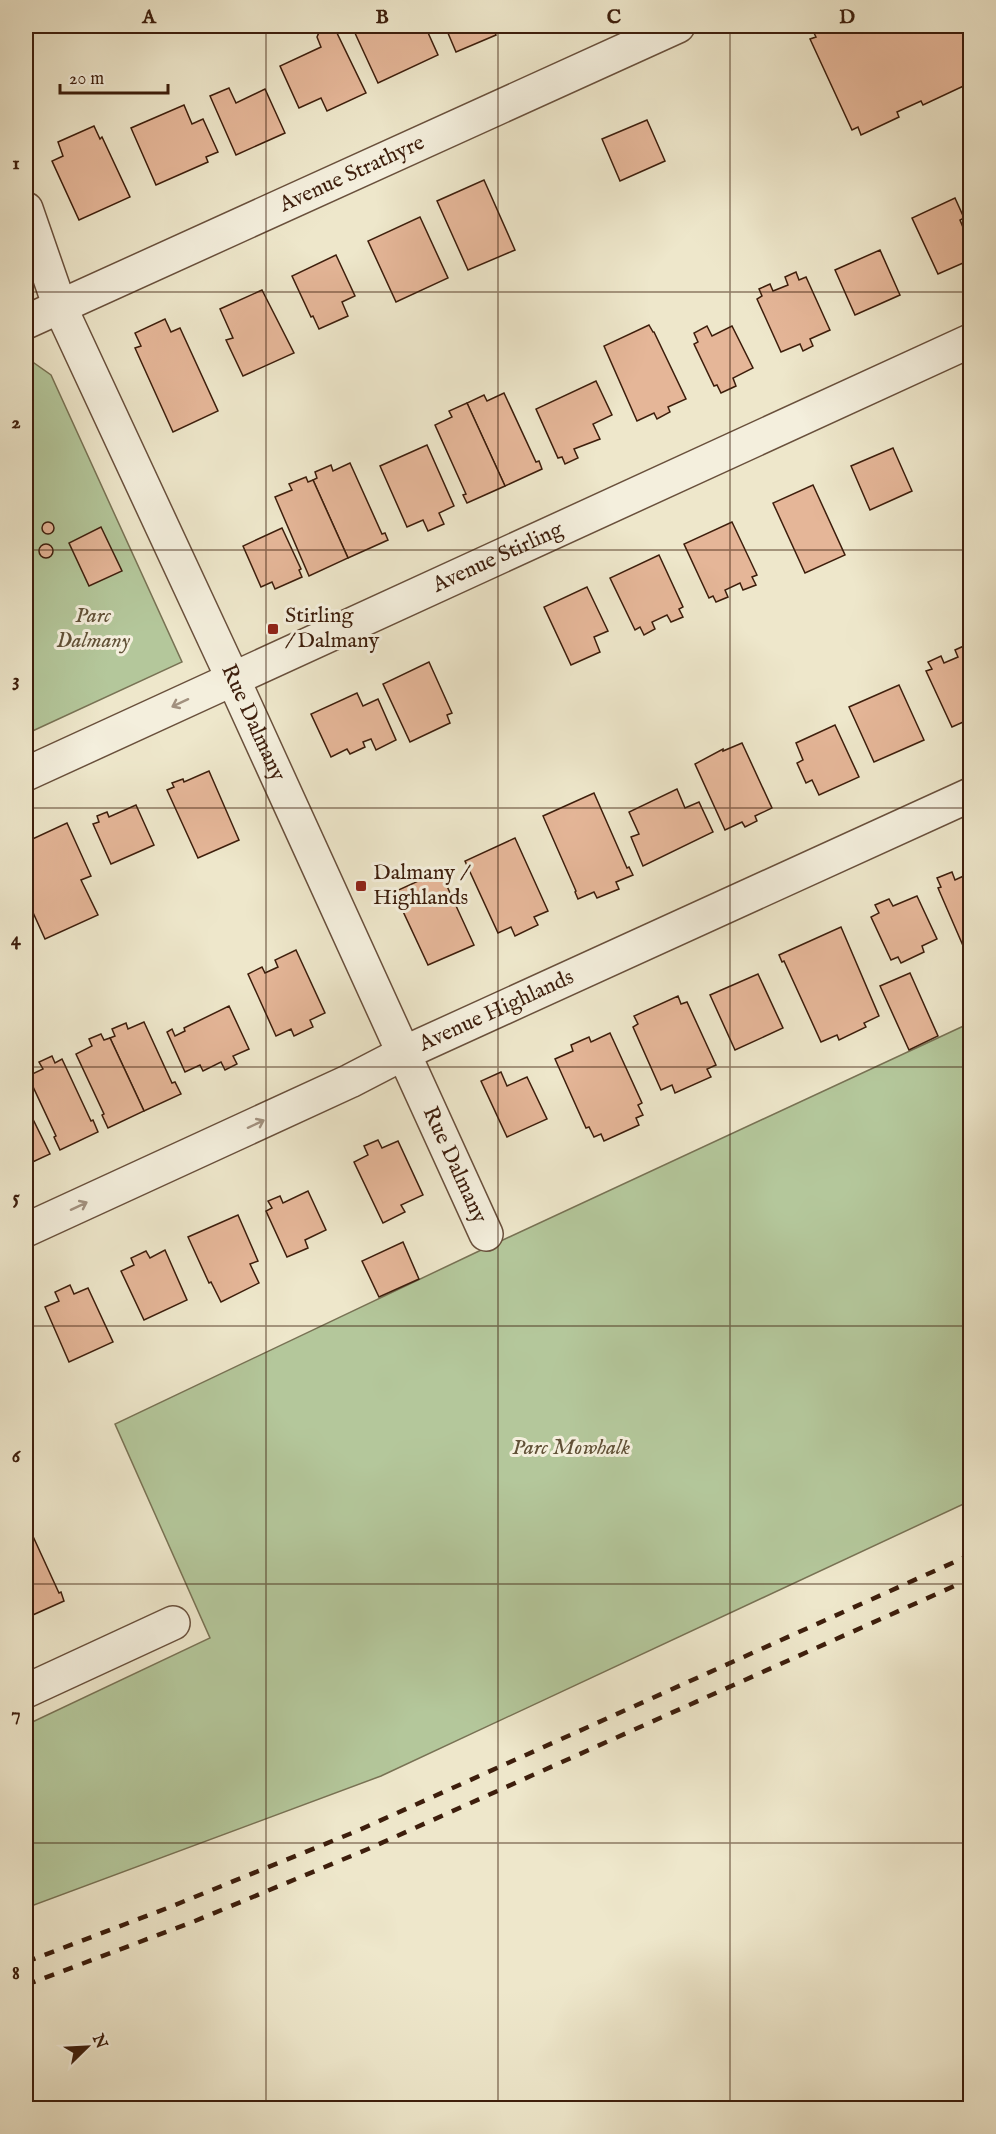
<svg xmlns="http://www.w3.org/2000/svg" width="996" height="2134" viewBox="0 0 996 2134" font-family="'IM FELL English',serif">
	<rect width="100%" height="100%" fill="#eee7cb"/>
	<filter id="stains"><feTurbulence type="fractalNoise" baseFrequency=".00333" numOctaves="4"/><feColorMatrix values="0 0 0 0 .2 0 0 0 0 .09 0 0 0 0 .02 0 0 0 .5 -.17"/></filter>
	<radialGradient id="worn" r=".72"><stop offset=".6" stop-color="#630" stop-opacity="0"/><stop offset="1" stop-color="#630" stop-opacity=".3"/></radialGradient>
	<g fill="#b4c79b" stroke="#787254" stroke-width="1.5">
		<polygon points="26,363 34,363 51,375 182,662 26,734"/>
		<polygon points="970,1023 970,1501 381,1776 26,1908 26,1725 210,1638 115,1424 477,1252"/>
	</g>
	<g fill="#e5b698" stroke="#3d1e0c" stroke-width="1.5">
		<polygon points="26,26 38,26 26,31"/>
		<polygon points="330,26 334,27 366,93 327,111 321,98 299,108 280,66 321,47 317,37 320,30"/>
		<polygon points="366,26 425,26 438,55 378,83 354,31"/>
		<polygon points="445,26 492,26 496,35 456,52"/>
		<polygon points="819,26 970,26 970,83 923,105 921,101 897,112 899,117 861,135 858,127 852,130 810,39 816,37 812,29"/>
		<polygon points="229,88 236,103 265,89 285,133 236,155 210,96"/>
		<polygon points="184,105 192,124 203,119 218,152 206,157 208,162 156,185 131,128"/>
		<polygon points="647,120 665,161 620,181 602,139"/>
		<polygon points="94,126 100,139 102,137 130,197 79,220 52,161 63,156 58,142"/>
		<polygon points="484,180 515,250 468,270 437,201"/>
		<polygon points="955,198 964,218 960,220 970,244 970,260 938,274 912,218"/>
		<polygon points="420,217 448,278 396,302 368,241"/>
		<polygon points="880,250 900,295 855,315 835,270"/>
		<polygon points="336,255 355,296 342,302 348,316 319,329 313,316 311,317 292,276"/>
		<polygon points="796,272 799,280 806,277 830,330 810,339 813,346 803,351 800,344 781,352 757,299 762,296 759,289 770,284 773,291 788,285 785,277"/>
		<polygon points="262,290 294,353 243,376 226,340 233,338 220,309"/>
		<polygon points="165,319 171,332 180,328 218,411 173,432 135,348 141,346 135,333"/>
		<polygon points="649,325 653,332 654,332 686,399 668,407 670,412 657,419 654,413 637,421 604,346"/>
		<polygon points="707,326 712,336 732,326 753,368 733,378 736,386 721,393 717,385 714,386 694,344 698,342 694,333"/>
		<polygon points="596,381 612,415 593,424 600,439 574,449 578,458 565,464 562,457 558,458 536,409"/>
		<polygon points="504,393 536,462 539,461 542,469 505,486 467,403 484,395 487,401"/>
		<polygon points="467,403 505,486 467,503 463,495 466,494 435,425 452,417 449,411"/>
		<polygon points="427,445 454,506 439,513 444,524 428,531 423,520 407,527 380,466"/>
		<polygon points="893,448 912,491 870,510 851,466"/>
		<polygon points="350,463 382,534 385,533 388,540 348,558 313,480 317,478 315,472 331,465 333,471"/>
		<polygon points="306,477 308,482 313,480 348,558 309,576 275,497 292,490 289,484"/>
		<polygon points="813,485 845,555 805,573 773,503"/>
		<circle cx="48" cy="528" r="6"/>
		<polygon points="732,522 757,575 752,577 756,585 743,590 740,583 725,590 728,597 716,602 713,596 709,598 684,544"/>
		<polygon points="101,527 122,571 89,586 69,543"/>
		<polygon points="282,528 301,569 299,570 302,577 275,589 272,582 261,587 243,546"/>
		<circle cx="46" cy="551" r="7"/>
		<polygon points="659,555 683,607 679,609 683,617 671,622 667,615 652,622 655,629 644,635 640,627 635,630 610,578"/>
		<polygon points="587,587 608,631 594,637 600,652 571,665 544,607"/>
		<polygon points="968,644 970,650 970,719 952,727 926,671 932,669 928,662 941,656 944,663 958,657 955,650"/>
		<polygon points="429,662 452,713 447,715 450,723 410,742 383,684"/>
		<polygon points="899,685 924,740 874,762 849,707"/>
		<polygon points="357,693 363,706 378,699 396,740 376,750 371,739 363,742 365,747 350,754 347,749 331,757 311,714"/>
		<polygon points="835,725 859,777 819,795 812,780 806,783 797,763 803,760 796,743"/>
		<polygon points="742,743 772,808 755,816 757,821 745,827 742,822 725,830 695,764 723,749 723,751"/>
		<polygon points="209,771 239,840 198,858 167,790 174,787 172,783 183,779 184,782"/>
		<polygon points="677,789 685,808 699,802 713,832 643,866 631,837 639,834 629,812"/>
		<polygon points="594,793 627,868 629,867 633,875 616,882 619,889 597,898 594,892 578,899 575,892 576,891 543,816"/>
		<polygon points="136,805 154,845 111,864 93,824 99,822 97,816 107,812 109,817"/>
		<polygon points="67,823 91,876 81,880 98,915 45,939 26,897 26,842"/>
		<polygon points="515,838 548,911 534,917 538,925 515,936 511,927 498,933 465,861"/>
		<polygon points="440,871 474,945 428,965 394,892"/>
		<polygon points="952,872 955,880 970,873 970,945 964,948 938,888 941,887 937,878"/>
		<polygon points="917,896 937,939 922,946 924,952 901,963 898,957 891,960 871,917 879,913 875,905 889,899 893,906"/>
		<polygon points="841,927 879,1016 864,1023 866,1027 839,1040 837,1035 821,1042 784,961 782,962 779,955"/>
		<polygon points="296,950 325,1013 310,1020 313,1027 294,1036 291,1029 276,1036 248,974 262,967 265,973 278,967 275,960"/>
		<polygon points="910,973 938,1036 909,1050 880,986"/>
		<polygon points="758,974 783,1028 735,1050 710,995"/>
		<polygon points="678,996 681,1004 687,1002 716,1065 707,1069 711,1077 675,1093 672,1085 661,1090 633,1027 638,1024 634,1016"/>
		<polygon points="229,1006 249,1049 233,1056 237,1064 225,1070 221,1062 203,1071 200,1065 185,1072 167,1032 172,1029 175,1036 185,1031 184,1028"/>
		<polygon points="144,1022 172,1083 175,1082 181,1094 144,1111 110,1038 115,1036 112,1029 126,1023 128,1029"/>
		<polygon points="610,1033 642,1103 638,1105 643,1115 636,1118 639,1125 604,1141 601,1134 594,1137 589,1127 586,1128 555,1059 573,1051 571,1045 589,1037 591,1042"/>
		<polygon points="101,1034 104,1040 110,1038 144,1111 108,1128 102,1115 104,1114 76,1054 92,1046 89,1039"/>
		<polygon points="52,1056 55,1063 62,1059 91,1121 93,1120 98,1132 60,1150 54,1137 56,1136 28,1076 43,1069 39,1062"/>
		<polygon points="501,1072 507,1086 527,1077 547,1119 507,1137 481,1081"/>
		<polygon points="26,1105 50,1154 26,1165"/>
		<polygon points="378,1140 382,1148 398,1141 423,1195 401,1205 405,1212 383,1223 354,1162 368,1155 364,1146"/>
		<polygon points="308,1191 326,1230 305,1240 308,1248 287,1257 266,1211 272,1208 268,1201 280,1196 283,1203"/>
		<polygon points="238,1215 258,1261 250,1264 259,1283 221,1302 211,1282 209,1283 188,1237"/>
		<polygon points="403,1242 419,1279 379,1297 362,1261"/>
		<polygon points="165,1250 187,1300 144,1320 121,1271 134,1265 131,1258 146,1251 150,1258"/>
		<polygon points="70,1285 74,1294 88,1288 113,1342 69,1362 45,1307 59,1301 55,1292"/>
		<polygon points="31,1532 59,1593 61,1592 64,1601 26,1618 26,1535"/>
	</g>
	<g fill="none" stroke-linecap="round" stroke-linejoin="round">
		<g stroke="#69503c" stroke-width="36">
			<g id="minor">
				<path id="s1" d="M26,209L60,307L233,679L486,1234"/>
				<path id="s2" d="M26,322L678,26"/>
				<path id="s3" d="M26,774L970,341"/>
				<path id="s4" d="M26,1230L350,1081L404,1053L970,795"/>
				<polyline points="26,1691 173,1623"/>
			</g>
		</g>
		<use href="#minor" stroke="#f4efdd" stroke-width="33"/>
		<g stroke="#3d1e0c" stroke-width="4.5" stroke-dasharray="10 10" stroke-linecap="butt">
			<polyline points="26,1962 170,1907 357,1831 970,1555"/>
			<polyline points="26,1985 195,1921 368,1849 970,1579"/>
		</g>
	</g>
	<defs><path id="oneway-shaft" d="M-6 0H5M1.5-3L5.5 0L1.5 3" fill="none" stroke-width="1.6" stroke-linecap="round" stroke-linejoin="round" transform="scale(1.5)"/></defs>
	<g stroke="#a2917f">
		<use href="#oneway-shaft" transform="translate(180 703) rotate(155)"/>
		<use href="#oneway-shaft" transform="translate(256 1124) rotate(-25)"/>
		<use href="#oneway-shaft" transform="translate(79 1206) rotate(-25)"/>
	</g>
	<path fill="none" stroke="#3d1e0c" stroke-width="1.5" stroke-opacity="0.55" d="M266,26V2108M498,26V2108M730,26V2108M26,292H970M26,550H970M26,808H970M26,1067H970M26,1326H970M26,1584H970M26,1843H970"/>
	<g fill="#8f2418" stroke="#f4efdd" stroke-width="2">
		<rect x="267" y="623" width="12" height="12" rx="3"/>
		<rect x="355" y="880" width="12" height="12" rx="3"/>
	</g>
	<g text-anchor="middle" dominant-baseline="central" stroke-width="6" stroke-linejoin="round" paint-order="stroke">
		<g font-size="22" fill="#3d1e0c" stroke="#f4efdd">
			<text stroke="none"><textPath href="#s2" startOffset="358">Avenue Strathyre</textPath></text>
			<text stroke="none"><textPath href="#s3" startOffset="519">Avenue Stirling</textPath></text>
			<text stroke="none"><textPath href="#s1" startOffset="562">Rue Dalmany</textPath></text>
			<text stroke="none"><textPath href="#s4" startOffset="519">Avenue Highlands</textPath></text>
			<text stroke="none"><textPath href="#s1" startOffset="1048">Rue Dalmany</textPath></text>
		</g>
		<g font-size="22" font-style="italic" fill="#615137" stroke="#f4efdd">
			<text x="93" y="616">Parc<tspan x="93" dy="25">Dalmany</tspan></text>
			<text x="571" y="1448">Parc Mowhalk</text>
		</g>
		<g font-size="22" fill="#3d1e0c" stroke="#f4efdd" text-anchor="start">
			<text x="285" y="616">Stirling<tspan x="285" dy="25">/ Dalmany</tspan></text>
			<text x="373" y="873">Dalmany /<tspan x="373" dy="25">Highlands</tspan></text>
		</g>
	</g>
	<rect width="996" height="2134" fill="none" stroke="#eee7cb" stroke-width="66"/>
	<g transform="translate(87 2047) rotate(66)" stroke="#f4efdd" stroke-width="4.5" paint-order="stroke">
	<path d="M0-4.5L10 22L0 15L-10 22Z" fill="#3d1e0c"/>
	<text y="-9" font-size="16" font-weight="bold" text-anchor="middle" fill="#3d1e0c">N</text>
	</g>
	<path d="M60 84v9h108v-9" fill="none" stroke="#3d1e0c" stroke-width="3"/>
	<text x="69" y="84" font-size="18" fill="#3d1e0c" stroke="#f4efdd" stroke-width="4.5" paint-order="stroke">20 m</text>
	<rect x="33" y="33" width="930" height="2068" fill="none" stroke="#3d1e0c" stroke-width="2"/>
	<g font-size="20" text-anchor="middle" font-weight="bold" fill="#3d1e0c">
		<text x="149" y="23">A</text>
		<text x="382" y="23">B</text>
		<text x="614" y="23">C</text>
		<text x="847" y="23">D</text>
		<text x="16" y="169">1</text>
		<text x="16" y="428">2</text>
		<text x="16" y="686">3</text>
		<text x="16" y="945">4</text>
		<text x="16" y="1203">5</text>
		<text x="16" y="1462">6</text>
		<text x="16" y="1720">7</text>
		<text x="16" y="1979">8</text>
	</g>
	<rect width="100%" height="100%" filter="url(#stains)"/>
	<rect width="100%" height="100%" fill="url(#worn)"/>
</svg>
